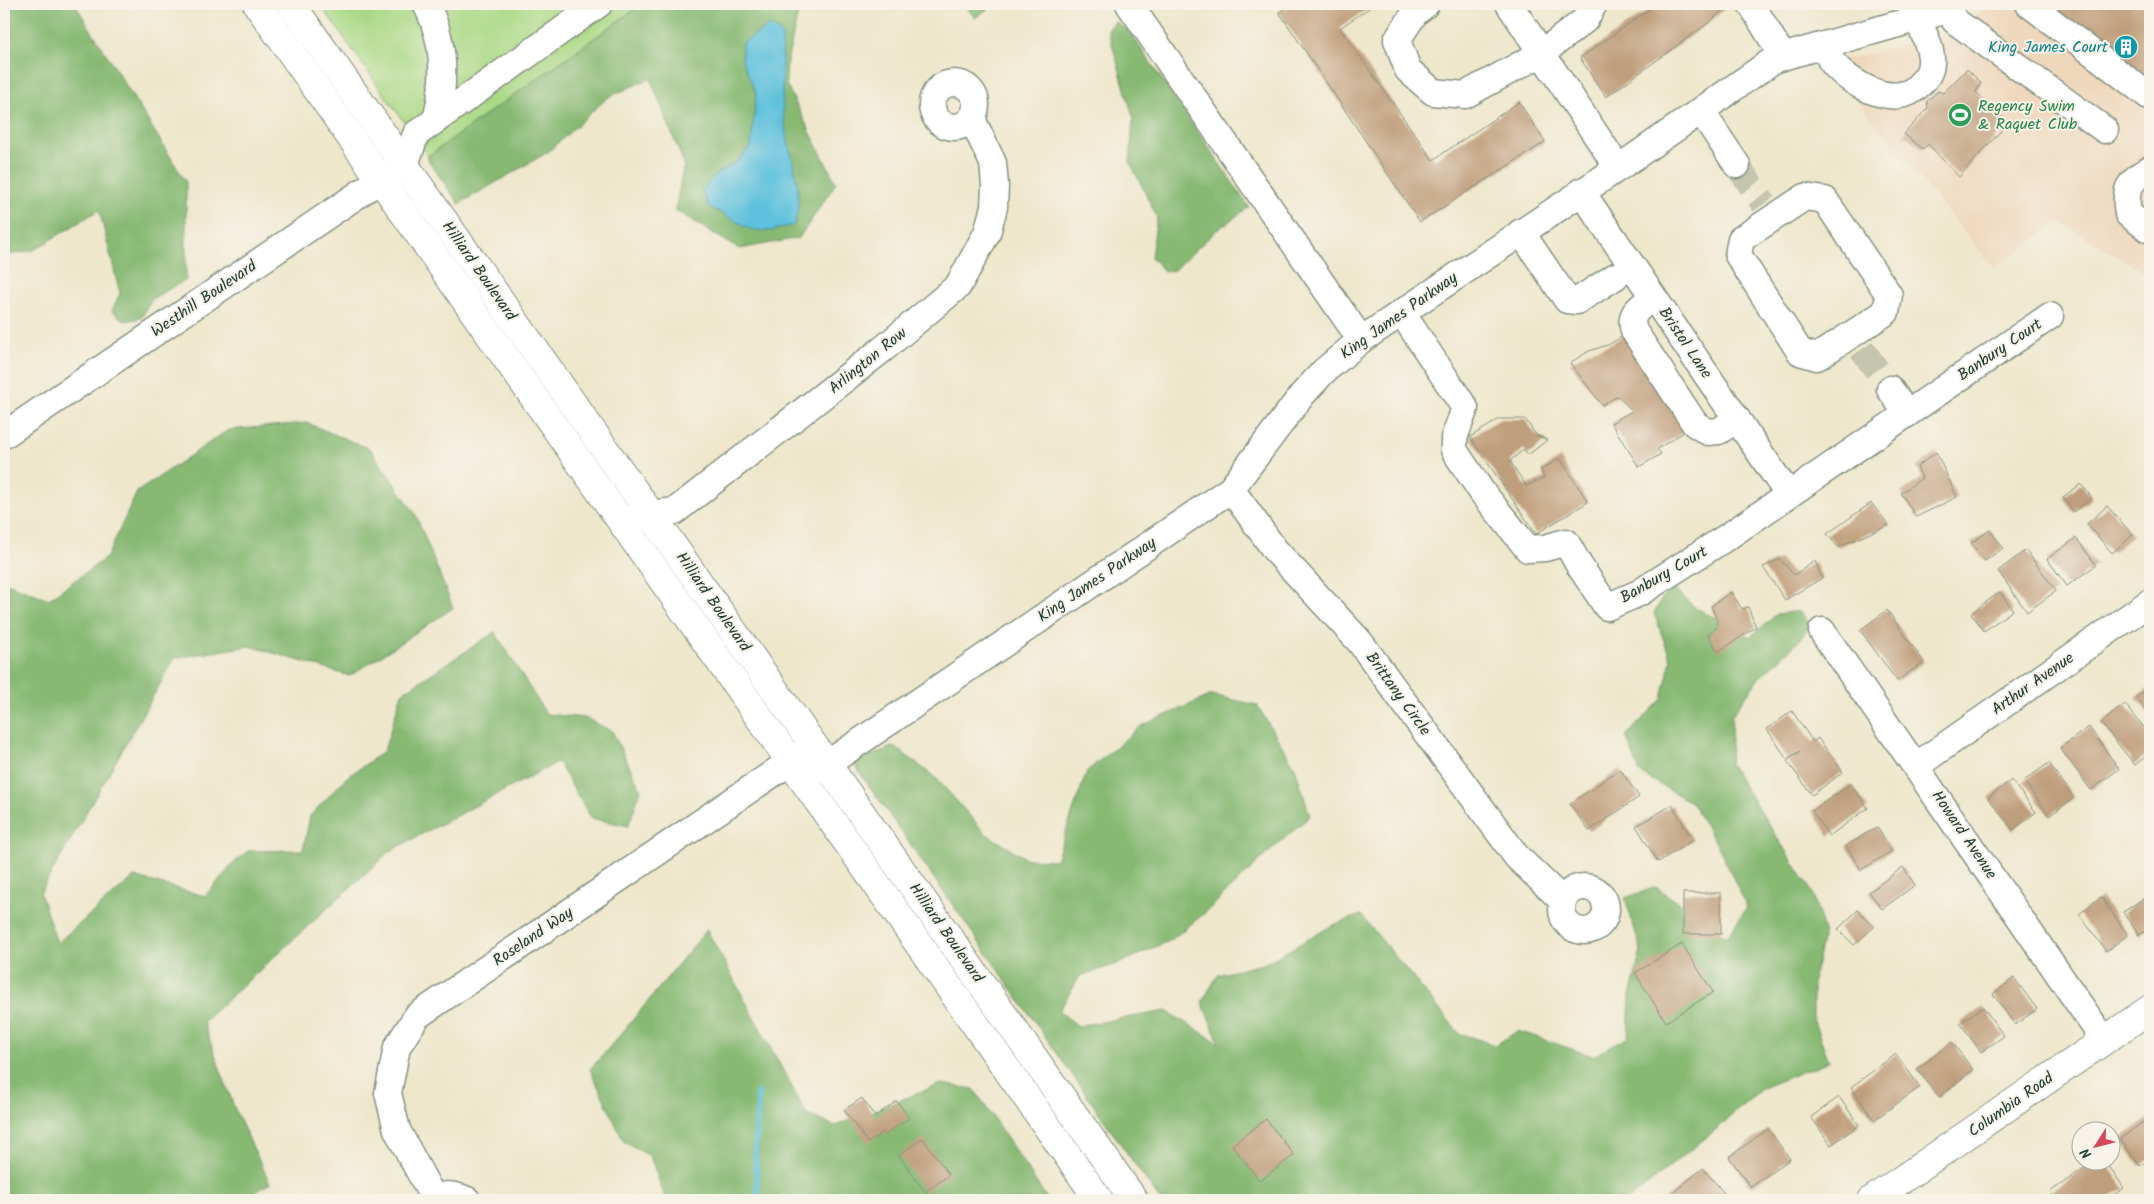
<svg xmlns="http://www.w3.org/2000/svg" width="2154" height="1204" viewBox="0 0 2154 1204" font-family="Kalam,sans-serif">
	<rect width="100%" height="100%" fill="#f7f3e8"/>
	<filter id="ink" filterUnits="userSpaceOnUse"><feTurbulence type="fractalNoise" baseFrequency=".02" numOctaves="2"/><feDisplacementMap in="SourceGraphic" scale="10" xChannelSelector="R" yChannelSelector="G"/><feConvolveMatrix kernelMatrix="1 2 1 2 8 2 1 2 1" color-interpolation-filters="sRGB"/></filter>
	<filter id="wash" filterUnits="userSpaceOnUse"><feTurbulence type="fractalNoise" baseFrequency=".0096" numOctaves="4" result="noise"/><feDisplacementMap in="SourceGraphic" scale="20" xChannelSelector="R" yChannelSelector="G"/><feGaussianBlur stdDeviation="1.12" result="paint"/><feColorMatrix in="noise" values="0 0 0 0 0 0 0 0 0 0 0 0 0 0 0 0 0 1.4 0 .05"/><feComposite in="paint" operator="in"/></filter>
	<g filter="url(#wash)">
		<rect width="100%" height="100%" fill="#eee7cc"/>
		<polygon fill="#eed7bb" points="1996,4 2150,4 2150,276 2059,221 1994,269 1848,90 1824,65 1939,36"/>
		<polygon fill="#aad986" stroke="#648b5d" points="320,4 642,4 428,156"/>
		<g fill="#87b973" stroke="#537b54">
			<polygon points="4,4 75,4 186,182 186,280 153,298 141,318 125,321 112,311 120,293 99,210 34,250 4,256"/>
			<polygon points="642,4 800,4 787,62 786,84 836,183 799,238 739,249 675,210 684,164 650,78 607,98 548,152 459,204 428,160 428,156"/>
			<polygon points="964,4 994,4 975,18"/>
			<polygon points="1115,21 1129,31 1249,207 1217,230 1174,270 1165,272 1151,257 1157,217 1130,162 1133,117 1108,30"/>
			<polygon points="307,423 370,449 415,513 453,608 350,676 250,646 175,658 40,893 57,943 134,877 205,896 233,864 248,851 303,850 310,816 346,778 384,751 402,693 495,632 546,714 585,718 612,731 641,790 628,826 591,818 558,762 390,851 203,1022 236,1112 270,1183 243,1200 4,1200 4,582 49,599 107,557 137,492 228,430"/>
			<polygon points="1670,585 1693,606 1750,637 1777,614 1800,611 1811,626 1796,644 1759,678 1732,715 1730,764 1812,892 1824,931 1813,982 1813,1019 1829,1061 1762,1088 1719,1127 1628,1200 1160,1200 853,763 894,746 937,779 986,834 1027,859 1056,860 1087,771 1141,726 1212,695 1257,705 1295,767 1310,816 1259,861 1206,912 1171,940 1120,963 1080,976 1059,1011 1078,1026 1166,1011 1219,1043 1202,1002 1218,975 1266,963 1333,925 1361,915 1459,1033 1495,1045 1518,1031 1593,1056 1628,1037 1630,996 1641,950 1625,898 1656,887 1727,937 1747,907 1720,850 1692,803 1640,773 1626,736 1662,699 1671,660 1654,613"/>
			<path d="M707,930L807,1115L835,1126L941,1084L974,1089L1048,1200H666L650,1156L624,1142L590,1069C631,1025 667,976 707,930Z"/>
		</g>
		<path fill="#5fc1dd" stroke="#3f7f88" d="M769,26L782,34C783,60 781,86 783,112C786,150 807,187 794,225L771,231L752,230L708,206L702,190L715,175L737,162L751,146L756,94L742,60V43Z"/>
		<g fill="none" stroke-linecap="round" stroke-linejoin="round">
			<polyline stroke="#5fc1dd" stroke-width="5.5" points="758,1092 755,1152 758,1200"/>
		</g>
		<g id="blocks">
			<g fill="#bf9e7b">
				<polygon points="1292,4 1375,4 1340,28 1433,160 1519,102 1545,142 1420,222 1279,12"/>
				<polygon points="1657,4 1725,4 1727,7 1707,24 1606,97 1580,58"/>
				<polygon points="2043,4 2140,4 2150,11 2150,84"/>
				<polygon points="1967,69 1981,83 1976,92 2008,123 1959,177 1928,144 1923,149 1904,134 1928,108 1927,101 1938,91 1943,93"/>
				<polygon points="1625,335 1687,430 1657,449 1661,454 1639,467 1611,423 1632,411 1618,396 1602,405 1570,363 1589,351 1608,345"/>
				<polygon points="1500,419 1525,419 1536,435 1547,440 1528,455 1524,449 1510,461 1526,486 1544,478 1541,470 1560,458 1588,502 1536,534 1470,437"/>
				<polygon points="1936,452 1957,497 1916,517 1901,493 1922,478 1917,467"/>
				<polygon points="2081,484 2092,498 2073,512 2063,497"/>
				<polygon points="1871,503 1889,525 1838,547 1827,534"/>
				<polygon points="2107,506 2133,535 2112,553 2087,524"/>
				<polygon points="1990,530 2003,548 1985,561 1971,543"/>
				<polygon points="2076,538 2096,565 2067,586 2047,559"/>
				<polygon points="2026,550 2056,591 2027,612 1998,571"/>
				<polygon points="1780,559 1794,575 1815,561 1822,578 1785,600 1763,567"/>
				<polygon points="1731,592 1742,609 1748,607 1756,627 1718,652 1708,634 1717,627 1717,620 1711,606"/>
				<polygon points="2000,592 2013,610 1984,631 1971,613"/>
				<polygon points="1887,610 1924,662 1897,681 1860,630"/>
				<polygon points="2150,687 2150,716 2136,697"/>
				<polygon points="2125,704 2150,735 2150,753 2135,765 2101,723"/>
				<polygon points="1792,711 1813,742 1818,738 1843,772 1812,795 1787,761 1800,751 1787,759 1767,729"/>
				<polygon points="2089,727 2119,769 2091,790 2060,748"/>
				<polygon points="2049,763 2074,798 2049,816 2024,781"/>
				<polygon points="1620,769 1639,797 1589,831 1570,804"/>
				<polygon points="2011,780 2036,812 2013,830 1988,798"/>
				<polygon points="1851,784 1868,808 1829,836 1812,811"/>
				<polygon points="1672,805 1693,840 1658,862 1636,826"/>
				<polygon points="1877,827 1892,851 1861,870 1846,846"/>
				<polygon points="1903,867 1915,885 1882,909 1869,892"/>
				<rect x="1683" y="893" width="38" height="41"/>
				<polygon points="2101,897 2128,935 2106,951 2079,914"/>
				<polygon points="2143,899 2150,910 2150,928 2139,935 2123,912"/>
				<polygon points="1858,910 1874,927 1854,945 1838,929"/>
				<polygon points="1682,944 1713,992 1666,1022 1635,973"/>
				<polygon points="2014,978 2037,1009 2015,1025 1993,994"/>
				<polygon points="1983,1007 2004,1036 1981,1052 1960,1023"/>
				<polygon points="1952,1042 1973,1070 1939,1097 1917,1069"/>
				<polygon points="1896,1054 1920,1087 1874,1120 1851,1087"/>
				<polygon points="1839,1097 1859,1125 1831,1145 1811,1117"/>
				<polygon points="862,1098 875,1117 897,1101 909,1118 885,1135 883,1132 868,1143 844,1110"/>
				<polygon points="1266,1119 1294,1155 1260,1181 1232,1145"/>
				<polygon points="2147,1119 2150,1123 2150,1159 2140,1166 2120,1139"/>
				<polygon points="1768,1129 1790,1159 1751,1187 1729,1157"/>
				<polygon points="923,1138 949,1175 925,1192 899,1155"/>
				<polygon points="2093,1162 2106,1162 2124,1188 2106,1200 2056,1200 2050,1192"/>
				<polygon points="1703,1168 1728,1198 1726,1200 1664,1200"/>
			</g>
		</g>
	</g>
	<g filter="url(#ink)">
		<use href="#blocks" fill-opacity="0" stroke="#869280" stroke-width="1"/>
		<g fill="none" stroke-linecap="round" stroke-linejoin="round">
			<g stroke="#c5c5ae" stroke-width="26" stroke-dasharray="26 13" stroke-linecap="butt">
				<polyline points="1737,165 1764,204"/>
				<polyline points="1862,349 1890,389"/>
			</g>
			<g stroke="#869280" stroke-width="29">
				<g id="minor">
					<polyline points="1129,4 1361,340"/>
					<polyline points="1426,4 1415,13 1397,40 1408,70 1433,92 1465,95 1542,53 1585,20 1594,4"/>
					<polyline points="1509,4 1618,168"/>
					<polyline points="1751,4 1783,57"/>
					<polyline points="2029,4 2150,97"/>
					<polyline points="1947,7 1955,21 2105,130"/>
					<path d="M1825,45C1827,49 1828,55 1830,59C1846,83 1896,111 1919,85C1926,78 1931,72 1931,62C1932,48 1923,32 1917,18"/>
					<circle cx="954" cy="105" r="22"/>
					<polyline points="1701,111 1737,165"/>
					<polyline points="436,120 599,4"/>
					<path d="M2150,169C2128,181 2124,190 2128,214L2150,230"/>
					<polyline points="1581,191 1788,494"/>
					<polygon points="1805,197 1825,200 1889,295 1886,312 1817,357 1800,352 1738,255 1741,239"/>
					<polyline points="1521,232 1567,300 1577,301 1616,276"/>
					<path d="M1653,297C1640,308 1628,312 1634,331L1695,424L1708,432L1719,431L1737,419"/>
					<polyline points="1402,313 1465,408 1454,438 1454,450 1482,492 1528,549 1545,548 1566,542 1579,565 1607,607 1639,593 1730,535 2050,316"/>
					<polyline points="1890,389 1907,414"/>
					<path d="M4,435L381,179L405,165L416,134L436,120C446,81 445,41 426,4"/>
					<polyline points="1231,489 1275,550 1360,642 1517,857 1563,901"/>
					<polyline points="631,520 651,514 675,511 883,349 958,286 987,233 994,207 995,186 993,163 972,119"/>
					<polyline points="1822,631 2104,1040"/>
					<polyline points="1916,766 2150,602"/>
					<polyline points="808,777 1231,489 1302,395 1324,371 1361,340 1630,160 1775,59 1940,12 1951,4"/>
					<circle cx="1584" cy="909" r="22"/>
					<polyline points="434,1199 397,1130 388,1093 397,1047 417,1016 809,749"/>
					<path d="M432,1200C444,1193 454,1194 467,1200"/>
				</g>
			</g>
			<g stroke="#869280" stroke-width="30">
				<g id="major">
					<polyline points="257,4 1099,1200"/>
					<polyline points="291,4 1134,1200"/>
					<polyline points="1872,1200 2150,1009"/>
				</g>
			</g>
			<use href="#minor" stroke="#fff" stroke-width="26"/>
			<use href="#major" stroke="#fff" stroke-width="28"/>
		</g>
	</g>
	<defs>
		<g id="building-disc" transform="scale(1.25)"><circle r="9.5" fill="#0f9aa8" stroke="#f7f3e8"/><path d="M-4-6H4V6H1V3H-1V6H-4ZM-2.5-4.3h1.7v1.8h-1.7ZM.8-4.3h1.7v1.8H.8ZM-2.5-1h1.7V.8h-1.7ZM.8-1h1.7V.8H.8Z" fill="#fff"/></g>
		<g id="stadium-disc" transform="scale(1.25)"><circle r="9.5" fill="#2e9e5b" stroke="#f7f3e8"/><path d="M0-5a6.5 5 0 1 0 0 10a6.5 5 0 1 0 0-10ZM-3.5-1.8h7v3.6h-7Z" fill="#fff"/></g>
	</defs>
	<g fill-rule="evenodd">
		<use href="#building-disc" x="2126" y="47"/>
		<use href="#stadium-disc" x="1960" y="115"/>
	</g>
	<g text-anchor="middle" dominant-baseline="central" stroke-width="4" stroke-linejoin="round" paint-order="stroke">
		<g font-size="16" fill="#0d838f" stroke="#f7f3e8" text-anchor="end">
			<text x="2108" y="47">King James Court</text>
		</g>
		<g font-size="16" fill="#27864d" stroke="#f7f3e8" text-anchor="start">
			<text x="1978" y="106">Regency Swim<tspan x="1978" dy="18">&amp; Raquet Club</tspan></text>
		</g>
		<g font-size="16" fill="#1f3d34" stroke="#f7f3e8">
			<text transform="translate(479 271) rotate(55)">Hilliard Boulevard</text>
			<text transform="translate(204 299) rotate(-34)">Westhill Boulevard</text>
			<text transform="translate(1399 316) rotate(-35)">King James Parkway</text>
			<text transform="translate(1685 343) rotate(56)">Bristol Lane</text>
			<text transform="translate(2000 350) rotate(-34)">Banbury Court</text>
			<text transform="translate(868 361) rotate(-39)">Arlington Row</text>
			<text transform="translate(1664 575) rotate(-30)">Banbury Court</text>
			<text transform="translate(1097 580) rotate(-34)">King James Parkway</text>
			<text transform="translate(713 602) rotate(55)">Hilliard Boulevard</text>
			<text transform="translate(2033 684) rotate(-35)">Arthur Avenue</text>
			<text transform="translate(1398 694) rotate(54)">Brittany Circle</text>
			<text transform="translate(1964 835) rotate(56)">Howard Avenue</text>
			<text transform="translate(946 933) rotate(55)">Hilliard Boulevard</text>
			<text transform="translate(533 937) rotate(-34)">Roseland Way</text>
			<text transform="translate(2011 1105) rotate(-35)">Columbia Road</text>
		</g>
	</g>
	<rect width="2154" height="1204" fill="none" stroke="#f7f3e8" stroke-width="20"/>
	<g transform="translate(2096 1146) rotate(234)"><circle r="24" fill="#f7f3e8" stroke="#a1aaa0"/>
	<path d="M0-4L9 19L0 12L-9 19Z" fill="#d1495b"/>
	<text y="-8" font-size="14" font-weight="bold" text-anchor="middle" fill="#1f3d34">N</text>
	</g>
</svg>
